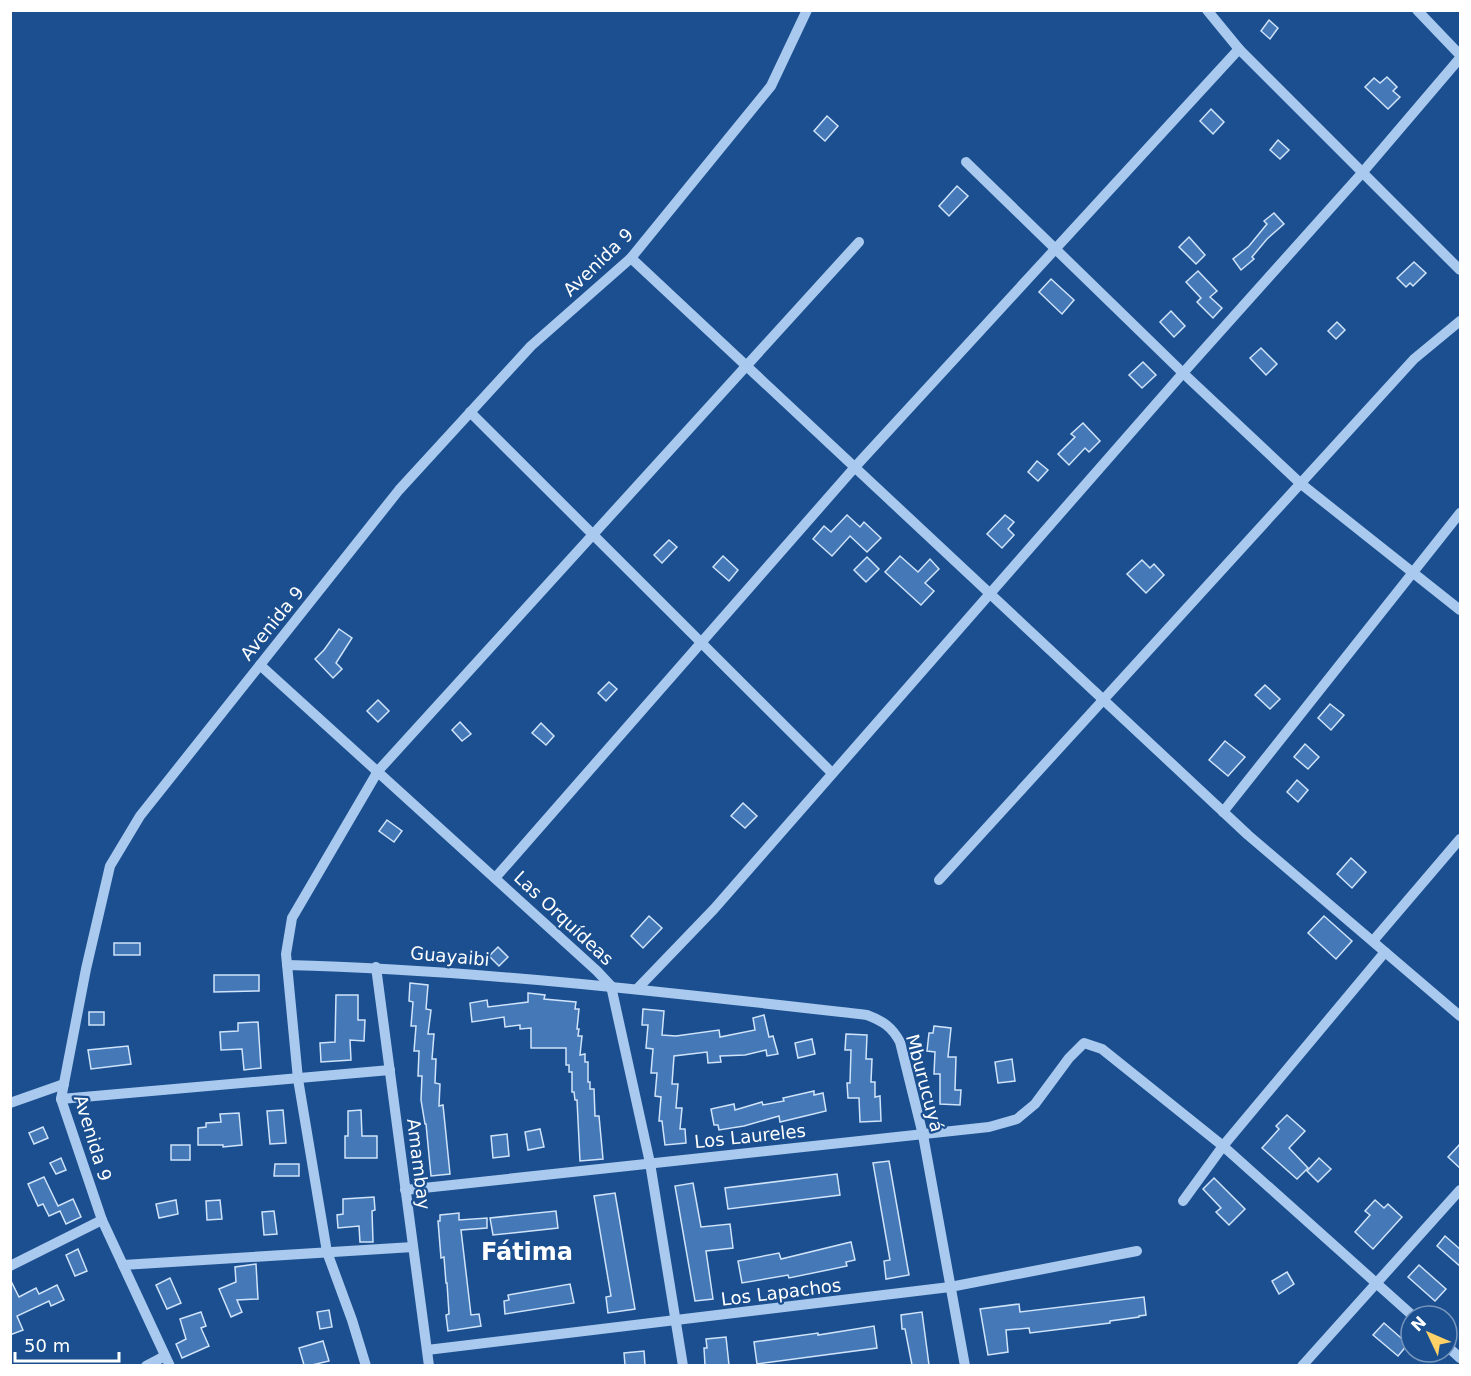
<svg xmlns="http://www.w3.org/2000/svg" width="1471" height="1376" viewBox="0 0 1471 1376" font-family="'DejaVu Sans',sans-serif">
	<rect width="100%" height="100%" fill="#1b4f8f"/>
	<g fill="#4478b7" stroke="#cfe3fa" stroke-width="1.5">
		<polygon points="1269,20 1278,28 1270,39 1261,31"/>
		<polygon points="1387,77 1397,87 1393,91 1400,97 1388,109 1365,87 1374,78 1380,83"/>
		<polygon points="1211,109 1224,122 1213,134 1200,121"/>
		<polygon points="827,116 838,126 825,141 814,131"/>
		<polygon points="1278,140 1289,150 1280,159 1270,150"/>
		<polygon points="957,186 968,196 949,216 939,206"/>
		<polygon points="1274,213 1284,224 1267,239 1252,257 1254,259 1241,270 1233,259 1249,246 1267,224 1264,221"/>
		<polygon points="1189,237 1205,255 1196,264 1179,247"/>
		<polygon points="1414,262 1426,273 1413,286 1410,283 1406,287 1397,278"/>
		<polygon points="1198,271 1217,291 1210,297 1222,308 1213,318 1197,302 1201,298 1186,282"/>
		<polygon points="1051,279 1074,300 1062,314 1039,292"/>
		<polygon points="1171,311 1185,326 1174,337 1160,322"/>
		<polygon points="1337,322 1345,330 1336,339 1328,331"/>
		<polygon points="1261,348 1277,364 1266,375 1250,358"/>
		<polygon points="1143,362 1156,375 1142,388 1129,375"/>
		<polygon points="1083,423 1100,441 1089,452 1085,448 1069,465 1058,454 1075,437 1071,434"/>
		<polygon points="1037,461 1048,470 1038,481 1028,472"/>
		<polygon points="847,515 860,527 864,522 881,538 867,552 850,536 832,556 813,539 824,526 831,532"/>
		<polygon points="1005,515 1014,522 1008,529 1014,535 1002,548 987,534"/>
		<polygon points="669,540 677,547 662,563 654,555"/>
		<polygon points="723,556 738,570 729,581 713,567"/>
		<polygon points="900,556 918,572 930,559 939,569 925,583 934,591 921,605 885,572"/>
		<polygon points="867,557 879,569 866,582 854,570"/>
		<polygon points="1142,560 1150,568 1154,564 1164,575 1146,593 1127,574"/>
		<polygon points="339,629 352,638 336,663 342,669 333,678 315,659 324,650"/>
		<polygon points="609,682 617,689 606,701 598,693"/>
		<polygon points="1265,685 1280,699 1270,709 1255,695"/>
		<polygon points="378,700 389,711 378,722 367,711"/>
		<polygon points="1330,704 1344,715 1331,730 1318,718"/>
		<polygon points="460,722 471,734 462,741 452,730"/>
		<polygon points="541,723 554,736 546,745 532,733"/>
		<polygon points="1225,741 1245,757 1228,776 1209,760"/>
		<polygon points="1305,744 1319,757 1308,769 1294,757"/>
		<polygon points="1297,780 1308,790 1298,802 1287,792"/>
		<polygon points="743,803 757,816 745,828 731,816"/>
		<polygon points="387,820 402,831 394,842 379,831"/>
		<polygon points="1351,858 1366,872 1352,888 1337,874"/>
		<polygon points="649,916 662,928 643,948 631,936"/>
		<polygon points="1324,916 1352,941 1336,959 1308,933"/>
		<rect x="114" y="943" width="26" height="12"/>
		<polygon points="498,947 508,957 499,966 489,956"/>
		<polygon points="214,975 259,975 259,991 214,992"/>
		<polygon points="410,983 428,985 426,1009 431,1010 428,1034 434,1034 432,1059 436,1059 435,1083 440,1084 439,1106 443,1105 450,1174 431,1176 426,1124 425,1124 421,1100 422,1076 418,1076 419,1051 414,1051 416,1026 411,1026 413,1002 409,1001"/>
		<polygon points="528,993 545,995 544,999 576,1002 575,1009 579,1009 577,1029 579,1029 578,1036 582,1036 580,1055 585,1054 585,1062 588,1062 588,1082 590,1082 590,1089 594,1089 595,1116 599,1116 603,1159 580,1161 577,1100 575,1100 574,1092 572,1092 572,1072 569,1072 569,1065 566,1065 566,1048 531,1048 531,1028 520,1029 520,1025 505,1027 504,1017 472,1022 470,1003 487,1000 488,1007 528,1002"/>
		<polygon points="336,995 358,995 358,1020 365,1020 364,1041 350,1040 351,1060 321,1062 320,1043 335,1042"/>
		<polygon points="643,1009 664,1011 662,1035 676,1036 719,1030 720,1037 755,1030 753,1018 764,1015 769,1037 773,1036 778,1054 767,1056 766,1050 745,1055 720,1056 721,1062 708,1063 707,1052 674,1056 672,1084 678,1084 676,1108 682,1108 680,1129 685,1129 686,1143 665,1145 662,1121 659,1121 661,1097 655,1096 657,1073 651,1073 653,1049 646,1048 648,1025 642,1025"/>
		<rect x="89" y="1012" width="15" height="13"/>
		<polygon points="258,1022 261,1068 244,1070 242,1049 221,1050 220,1032 238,1031 238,1023"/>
		<polygon points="934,1026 951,1028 948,1057 956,1057 955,1090 961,1090 960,1105 940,1104 940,1074 934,1074 935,1052 927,1051 929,1033 933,1033"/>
		<polygon points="846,1034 867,1035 866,1059 872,1059 871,1082 875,1082 875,1097 880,1096 881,1121 860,1122 859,1098 848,1098 847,1083 850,1083 851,1050 845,1050"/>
		<polygon points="812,1039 815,1054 798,1058 795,1043"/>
		<polygon points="128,1046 131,1064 91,1069 88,1050"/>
		<polygon points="1012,1059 1015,1081 998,1083 995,1062"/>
		<polygon points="814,1091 814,1095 823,1093 826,1111 780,1122 779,1116 744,1126 719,1130 718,1125 714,1125 711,1109 734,1104 735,1110 762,1102 763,1105 784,1101 783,1098"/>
		<polygon points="283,1110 286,1143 270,1144 267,1111"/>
		<polygon points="361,1110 362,1136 377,1136 377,1158 345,1158 345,1136 348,1136 348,1111"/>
		<polygon points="239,1113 242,1145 223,1147 223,1145 198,1145 198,1128 206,1127 206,1123 221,1122 220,1114"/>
		<polygon points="1287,1115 1305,1131 1289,1148 1308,1168 1297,1179 1262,1148 1279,1129 1276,1126"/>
		<polygon points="43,1127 48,1138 34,1144 29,1133"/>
		<polygon points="540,1129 544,1147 528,1150 525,1132"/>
		<polygon points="507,1134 509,1156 493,1158 491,1136"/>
		<polygon points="1461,1143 1461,1169 1448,1157"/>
		<rect x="171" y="1145" width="19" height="15"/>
		<polygon points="61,1158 66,1170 56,1174 50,1163"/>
		<polygon points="1319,1158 1331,1169 1318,1182 1307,1171"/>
		<polygon points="889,1161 909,1275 886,1279 884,1261 890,1260 873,1163"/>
		<polygon points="275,1164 299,1164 299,1176 274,1176"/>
		<polygon points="837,1174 840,1195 728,1209 725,1188"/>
		<polygon points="44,1177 58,1206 73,1199 81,1217 66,1224 60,1211 49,1216 43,1204 38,1206 28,1184"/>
		<polygon points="1214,1178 1245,1209 1229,1225 1216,1212 1221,1208 1203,1189"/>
		<polygon points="693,1183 701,1227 730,1224 733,1248 706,1251 713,1299 695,1301 675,1186"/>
		<polygon points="615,1193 635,1309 608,1313 606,1297 611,1296 594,1196"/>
		<polygon points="374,1197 375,1210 372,1211 373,1242 360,1242 359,1226 338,1228 337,1215 343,1214 343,1199"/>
		<polygon points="176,1200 178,1214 159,1218 156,1204"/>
		<polygon points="220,1200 222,1219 207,1220 206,1201"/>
		<polygon points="1375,1200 1384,1208 1388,1204 1402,1217 1373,1249 1355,1232 1370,1215 1365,1211"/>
		<polygon points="274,1211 277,1234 264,1235 262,1212"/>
		<polygon points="556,1211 558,1228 493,1235 490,1218"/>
		<polygon points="459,1213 459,1220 487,1218 487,1228 461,1230 471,1315 479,1314 481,1326 448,1331 446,1315 449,1314 447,1283 446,1283 444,1257 441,1258 438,1221 440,1221 440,1215"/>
		<polygon points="1445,1236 1461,1250 1461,1267 1437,1246"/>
		<polygon points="851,1242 855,1260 846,1262 847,1266 789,1278 788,1275 742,1283 738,1261 779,1253 781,1259"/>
		<polygon points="78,1249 87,1271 75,1276 66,1255"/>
		<polygon points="256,1264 258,1299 237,1300 242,1312 231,1317 219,1289 236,1282 235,1267"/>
		<polygon points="1419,1265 1446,1289 1435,1301 1408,1277"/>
		<polygon points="1287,1272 1294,1284 1279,1294 1272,1281"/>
		<polygon points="170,1278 181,1303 167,1309 156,1285"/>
		<polygon points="10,1279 19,1297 36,1288 39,1294 57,1285 64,1300 51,1306 49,1301 17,1316 23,1330 10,1335"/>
		<polygon points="570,1284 574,1303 505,1314 504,1301 509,1300 508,1295"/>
		<polygon points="1144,1297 1146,1315 1139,1316 1139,1317 1110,1321 1110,1323 1030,1333 1029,1328 1006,1330 1008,1352 988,1355 980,1309 1019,1304 1020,1312"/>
		<polygon points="329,1310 332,1327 320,1329 317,1312"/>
		<polygon points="201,1312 206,1326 201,1328 209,1346 182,1358 176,1344 186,1339 180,1319"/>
		<polygon points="922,1312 929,1365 912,1365 905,1329 902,1329 901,1315"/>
		<polygon points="1384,1323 1408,1344 1398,1356 1373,1335"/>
		<polygon points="874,1326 877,1348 757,1364 754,1342 818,1333 818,1335"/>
		<polygon points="726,1337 729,1365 705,1365 704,1348 707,1348 706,1339"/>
		<polygon points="323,1341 329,1361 312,1365 304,1365 299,1348"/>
		<polygon points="644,1351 645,1365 625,1365 624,1353"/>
	</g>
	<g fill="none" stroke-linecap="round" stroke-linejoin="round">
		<g stroke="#a9c9ee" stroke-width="10">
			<polyline points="1207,10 1239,49 1460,270"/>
			<polyline points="1417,10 1460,55"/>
			<polyline points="966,162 1183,373 1300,483 1460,610"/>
			<polyline points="631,258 1248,835 1460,1016"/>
			<polyline points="470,412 832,773"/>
			<polyline points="260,665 597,971 611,986 650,1163 683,1366"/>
			<polyline points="1223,812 1460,513"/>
			<polyline points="496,877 855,467 1239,49"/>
			<polyline points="939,880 1414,359 1460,321"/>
			<polyline points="1373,941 1460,839"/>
			<path d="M287,965C481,970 674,993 867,1015C883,1021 892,1027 900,1042L923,1135L965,1366"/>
			<polyline points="376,967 429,1366"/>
			<polyline points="638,988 714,909 1183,373 1362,173 1460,58"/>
			<polyline points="61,1099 390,1070"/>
			<polyline points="10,1103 64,1084"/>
			<polyline points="405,1190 989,1127 1017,1119 1035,1104 1069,1058 1084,1043 1102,1049 1223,1146 1413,1316"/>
			<polyline points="1183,1201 1223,1146 1385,952"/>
			<polyline points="123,1265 413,1247"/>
			<polyline points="10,1266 102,1220"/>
			<polyline points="1447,1346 1460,1358"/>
			<polyline points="427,1350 950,1287 1137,1251"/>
			<polyline points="146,1366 165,1356"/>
			<polyline points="170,1366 102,1220 61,1099 86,969 110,866 140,816 399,490 531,346 631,258 771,86 807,10"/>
			<polyline points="366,1366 352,1320 327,1252 298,1079 286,954 292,918 378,771 859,242"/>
			<polyline points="1302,1366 1460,1190"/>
		</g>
	</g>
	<g text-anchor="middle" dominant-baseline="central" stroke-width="4.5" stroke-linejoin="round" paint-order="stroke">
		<g font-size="18" fill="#fff" stroke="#1b4f8f">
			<text transform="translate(598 262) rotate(-44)">Avenida 9</text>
			<text transform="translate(272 623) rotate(-51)">Avenida 9</text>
			<text transform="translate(564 918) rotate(43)">Las Orquídeas</text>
			<text transform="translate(450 956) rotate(5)">Guayaibi</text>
			<text transform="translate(925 1083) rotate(75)">Mburucuyá</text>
			<text transform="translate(750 1136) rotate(-6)">Los Laureles</text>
			<text transform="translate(93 1138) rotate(73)">Avenida 9</text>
			<text transform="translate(419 1164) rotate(83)">Amambay</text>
			<text transform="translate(781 1292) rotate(-7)">Los Lapachos</text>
		</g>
		<g font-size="24" font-weight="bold" fill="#fff" stroke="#1b4f8f">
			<text x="527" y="1252">Fátima</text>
		</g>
	</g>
	<rect width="1471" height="1376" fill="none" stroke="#ffffff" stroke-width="24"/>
	<g transform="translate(1429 1334) rotate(314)"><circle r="28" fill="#1b4f8f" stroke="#7695bc" stroke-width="1.5"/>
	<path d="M0-4.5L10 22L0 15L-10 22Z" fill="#ffd166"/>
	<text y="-9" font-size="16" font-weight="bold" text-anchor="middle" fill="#ffffff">N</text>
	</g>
	<path d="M15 1352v9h104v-9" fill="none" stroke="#ffffff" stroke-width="3"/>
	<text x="24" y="1352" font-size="18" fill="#ffffff" stroke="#1b4f8f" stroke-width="4.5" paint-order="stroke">50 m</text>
</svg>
